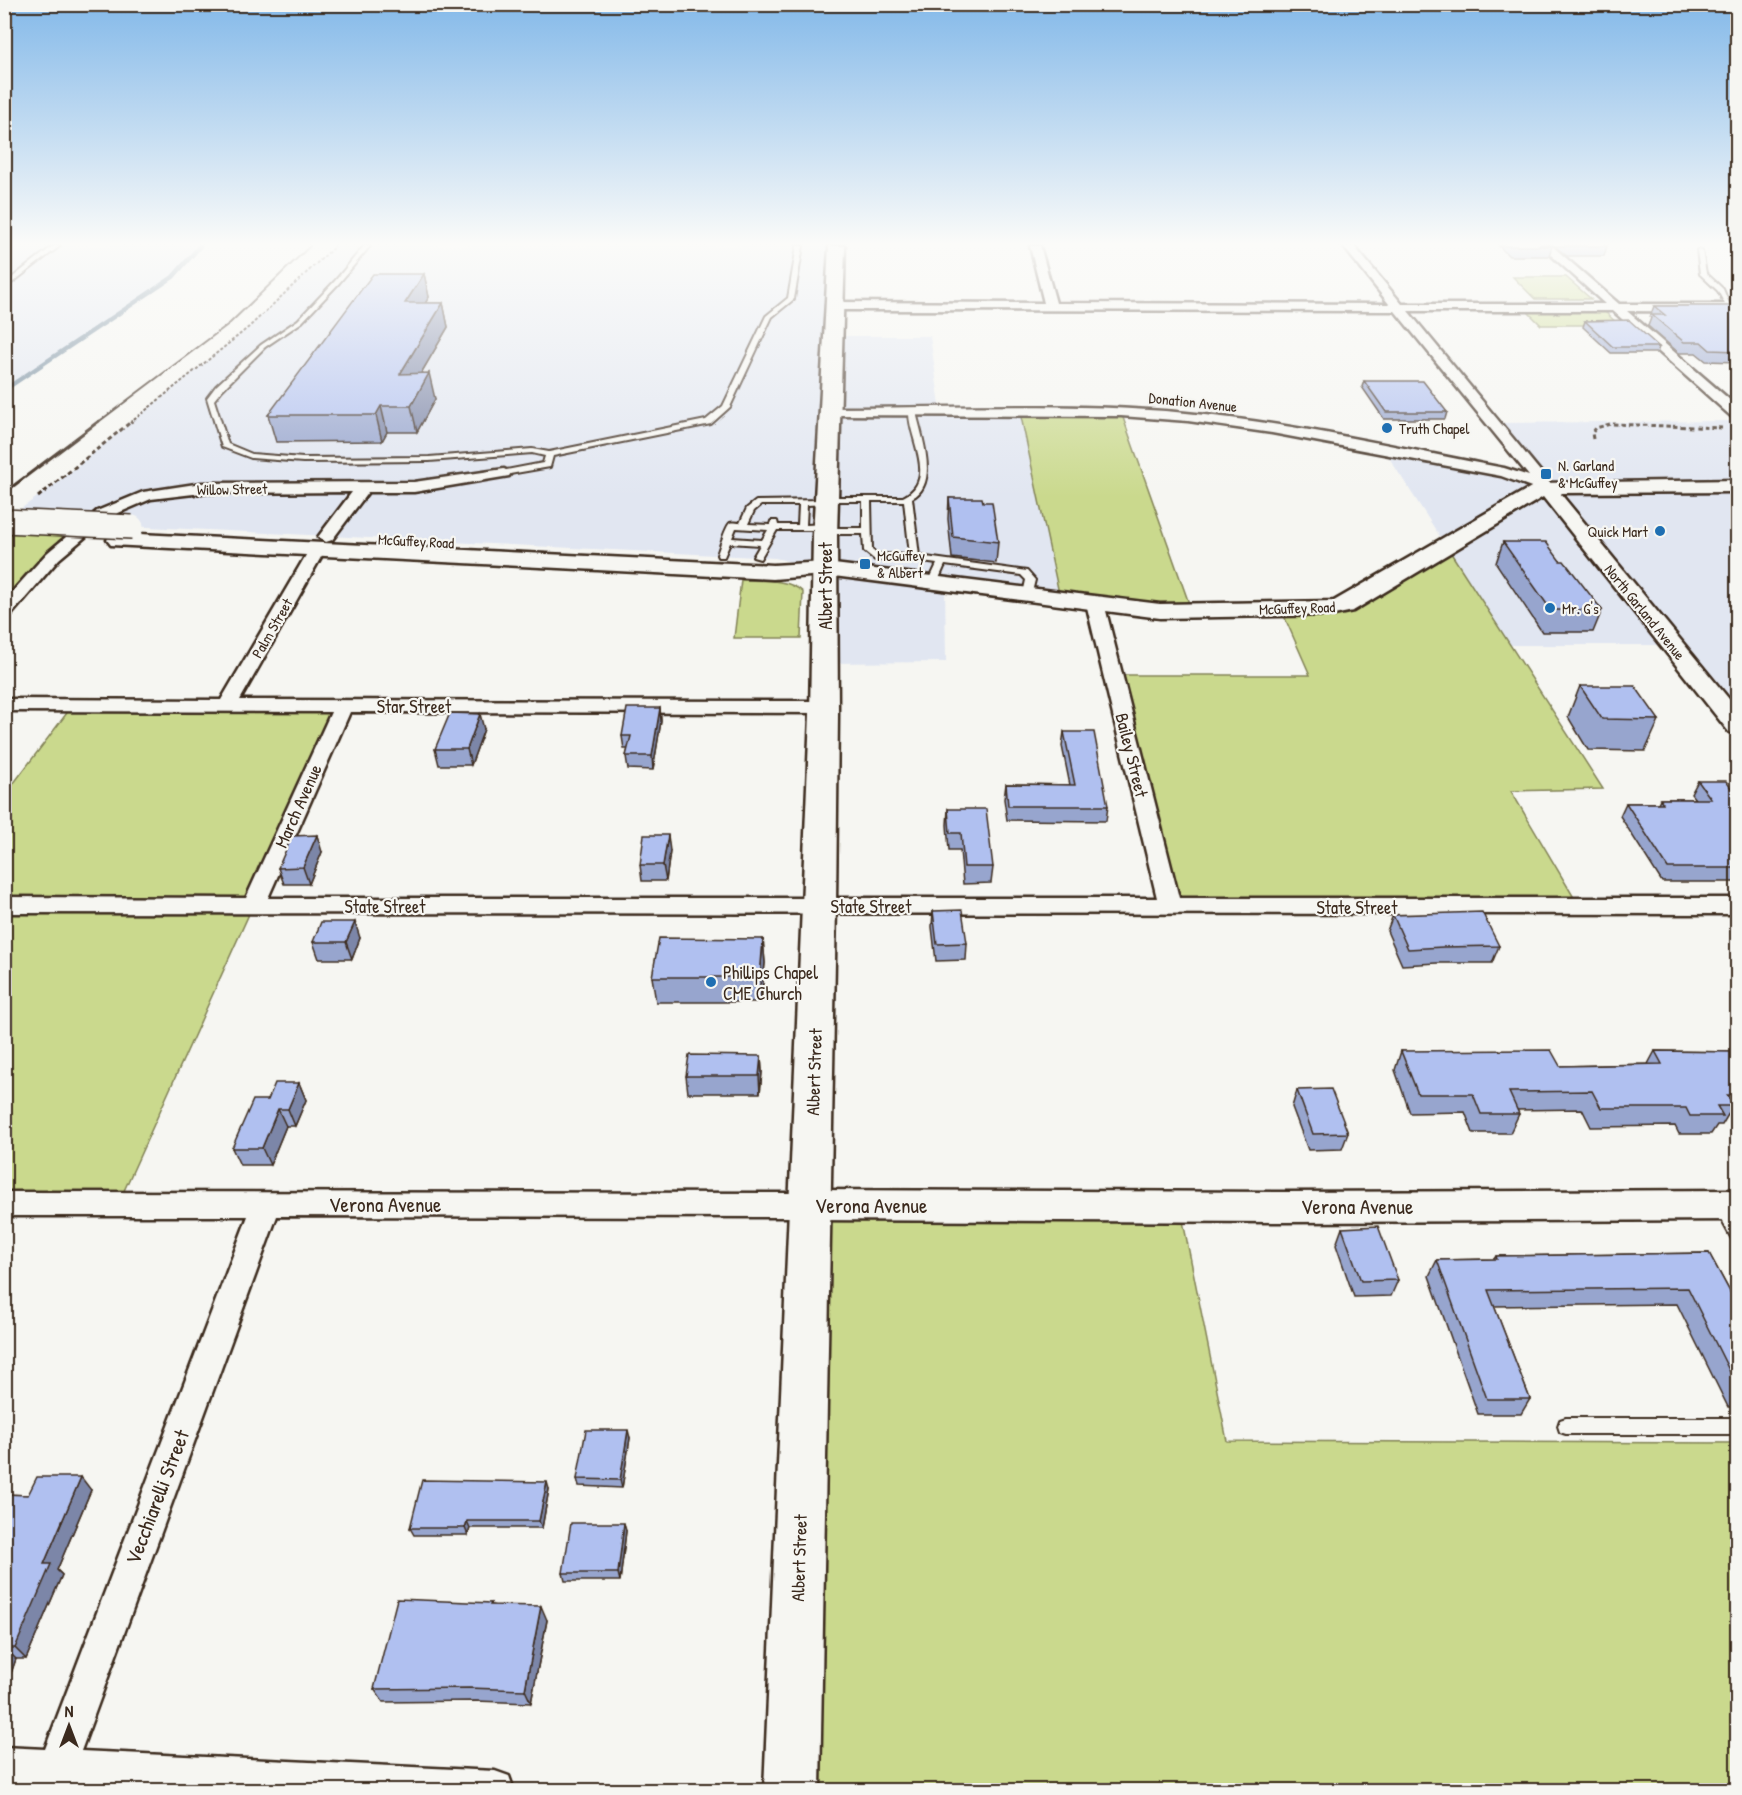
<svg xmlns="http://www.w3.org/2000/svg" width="1742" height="1795" viewBox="0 0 1742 1795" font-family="'Patrick Hand',sans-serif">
	<rect width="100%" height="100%" fill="#f6f6f2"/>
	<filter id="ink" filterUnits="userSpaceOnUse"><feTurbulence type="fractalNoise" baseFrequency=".0167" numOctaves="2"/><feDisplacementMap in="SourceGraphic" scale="12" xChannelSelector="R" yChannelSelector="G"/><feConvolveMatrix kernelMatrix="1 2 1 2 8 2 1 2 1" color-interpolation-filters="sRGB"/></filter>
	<g filter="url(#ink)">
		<g fill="#e1e6f1">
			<polygon points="4,246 200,246 173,277 5,390"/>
			<polygon points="335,246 837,246 834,336 930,336 941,412 1020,412 1060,598 945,583 946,662 824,663 826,570 775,558 5,520 54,485 249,327"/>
			<polygon points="1737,421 1737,727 1672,645 1510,645 1384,450 1504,472 1544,486 1493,423"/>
		</g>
		<g fill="#cad98d" stroke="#828256" stroke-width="1.5">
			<polygon points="1513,277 1566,277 1591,299 1535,299"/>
			<polygon points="1528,312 1605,312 1619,325 1541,325"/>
			<polygon points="1020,412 1121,412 1192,612 1060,598"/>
			<polygon points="5,521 89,525 5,612"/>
			<polygon points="1447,547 1603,789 1511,791 1579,906 1170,907 1113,675 1310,675 1281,609 1334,608"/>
			<path d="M741,580C760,581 788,578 803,592L801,638H734Z"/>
			<polygon points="73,705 343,706 118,1204 5,1204 4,796"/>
			<polygon points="810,1205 1180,1206 1227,1441 1737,1443 1737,1790 792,1790"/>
		</g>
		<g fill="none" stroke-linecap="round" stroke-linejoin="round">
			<polyline stroke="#6d8598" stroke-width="4.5" points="4,390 173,277 200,246"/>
			<g stroke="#3b2a1e" stroke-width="4">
				<g id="service">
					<polygon points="53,246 60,246 4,289 4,284"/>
					<polygon points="364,246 370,246 339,283 302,322 265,347 222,390 214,400 228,444 252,454 303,458 429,457 532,449 549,452 706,420 723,406 766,316 788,298 797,246 803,246 794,299 772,317 730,407 711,424 553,456 550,467 504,475 500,473 501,471 543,463 545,456 532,453 429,461 303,462 251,458 222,447 207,398 216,386 261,345 298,320 335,281"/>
					<polygon points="1697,250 1702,251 1706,273 1723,289 1731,308 1727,308 1718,291 1700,274"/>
					<path d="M909,410L916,412C921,435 940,484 912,498L919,556L1027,571L1035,580L1031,596H1025L1023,594L1026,580L1021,575L945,565L937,583H931L929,581L937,564L915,561L875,560L864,551L863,534H825L822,533V530H777L760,559L753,557L760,545L730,543L724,557H718L717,555C719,549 726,526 730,523C732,522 738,523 740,523L747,508L756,501L823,500L827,497H903C939,479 907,437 909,410ZM831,501H863V528H828V525L825,524L806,525L807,505L827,504ZM871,501H904L910,555L877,554L872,550ZM761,505H799L798,525H778L777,521H771L770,525L748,524L754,511ZM736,528L768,530L762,540L732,538Z"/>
					<polygon points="1721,1200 1726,1202 1738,1221 1738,1242 1733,1241 1714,1206 1716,1202"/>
					<polygon points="1566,1418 1738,1418 1738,1434 1566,1434 1560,1432 1558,1426 1560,1420"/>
				</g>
			</g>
			<g stroke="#3b2a1e" stroke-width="5">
				<g id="minor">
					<path d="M1030,246H1040L1056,303L1389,304L1343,246H1354L1402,304H1605L1541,246H1552L1619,304H1738V312L1627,311L1738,407V419L1733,418L1613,311H1408L1549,482L1553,487L1545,492L1501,476L1272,433L1188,421L1121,416L827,415L825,412L832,408C950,408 1069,402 1186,413C1293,423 1399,448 1504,468L1529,476L1395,311L835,310L829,306L835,302L1044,303Z"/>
					<polygon points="504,469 511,473 509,476 414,492 368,492 332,540 326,542 318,537 352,492 202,493 151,499 109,517 59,559 10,616 4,617 4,601 47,553 97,511 143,492 202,483 414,482"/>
					<polygon points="317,545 325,550 240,700 824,701 831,703 834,707 831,711 824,713 350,712 268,898 1157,898 1086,603 1089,599 1101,599 1104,603 1179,898 1738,898 1738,914 4,913 4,897 246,898 331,712 4,711 4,699 221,700 309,550"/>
					<polygon points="4,1192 810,1193 820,1197 824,1205 820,1213 810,1217 277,1216 81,1751 495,1771 509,1776 514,1790 117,1790 68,1788 67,1790 29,1790 30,1786 4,1785 4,1747 45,1749 248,1216 4,1216"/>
				</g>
			</g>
			<g stroke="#3b2a1e" stroke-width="5">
				<g id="tertiary">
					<polygon points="1738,480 1738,492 1560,493 1738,710 1738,734 1729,732 1543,497 1353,611 1334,615 1160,618 826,575 819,573 815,569 819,565 826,563 1160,604 1334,601 1538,483"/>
					<polygon points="810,1190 1286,1192 1738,1190 1738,1220 1286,1222 810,1220 797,1215 792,1205 797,1195"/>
				</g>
			</g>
			<g stroke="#3b2a1e" stroke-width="5">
				<polygon id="secondary" points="119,533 773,565 826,562 835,564 838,569 835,574 773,579 111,545 107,540 111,535"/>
			</g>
			<g stroke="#3b2a1e" stroke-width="5">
				<polygon id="primary" points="829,246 845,246 837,535 838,714 836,906 820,1790 764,1790 802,906 810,714 813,535"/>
			</g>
			<polyline stroke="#3b2a1e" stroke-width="2" stroke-dasharray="3 2" stroke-linecap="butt" points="130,423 249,327 335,246"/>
			<g stroke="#3b2a1e" stroke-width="3" stroke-dasharray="4.5 3" stroke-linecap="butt">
				<polyline points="1593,439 1592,433 1596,428 1610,424 1722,428"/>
				<polyline points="38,497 132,421"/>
			</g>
			<use href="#service" fill="#f6f6f2" fill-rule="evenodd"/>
			<use href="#minor" fill="#f6f6f2" fill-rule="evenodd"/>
			<use href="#tertiary" fill="#f6f6f2" fill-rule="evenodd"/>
			<use href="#secondary" fill="#f6f6f2" fill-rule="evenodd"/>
			<use href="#primary" fill="#f6f6f2" fill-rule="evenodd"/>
			<polyline stroke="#3b2a1e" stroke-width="2" points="97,423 230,323 310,246"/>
			<polyline stroke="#3b2a1e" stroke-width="3" points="4,493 99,421"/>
			<g stroke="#3b2a1e" stroke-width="26" stroke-linecap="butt">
				<polyline id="secondary-bridge" points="4,521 132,527"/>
			</g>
			<use href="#secondary-bridge" stroke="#f6f6f2" stroke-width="23"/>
		</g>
		<g fill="#97a5ce" stroke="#3b2a1e" stroke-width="1.5">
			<polygon points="1499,246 1552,246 1549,256 1509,256"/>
			<polygon points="1555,246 1607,246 1604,256 1567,256"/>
			<polygon points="424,274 429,297 425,303 443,303 448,327 421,373 435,399 417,432 387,432 382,441 276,442 268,415"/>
			<polygon points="1654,306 1737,306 1737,362 1706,361 1696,353 1679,353 1648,326 1651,318 1650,317"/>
			<polygon points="1585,321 1659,347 1657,353 1611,353 1583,327"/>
			<polygon points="1364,381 1447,412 1445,419 1384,419 1362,387"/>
			<polygon points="949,498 983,502 998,542 996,563 952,558 948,519"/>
			<polygon points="1503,542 1560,561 1602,610 1593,632 1542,632 1496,563"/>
			<polygon points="1580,686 1659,720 1645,751 1588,750 1568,717"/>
			<polygon points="660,708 661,721 653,770 628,769 626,756 628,749 624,749 622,736"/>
			<polygon points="484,729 471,765 439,765 435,749"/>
			<polygon points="1064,732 1108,806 1106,821 1007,820 1004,799 1006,784 1070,785 1062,746"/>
			<polygon points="1698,781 1737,796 1737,882 1662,882 1620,816 1626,803 1658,803 1660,799 1695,799 1691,794"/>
			<polygon points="948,809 993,867 991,883 963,884 960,850 949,850 947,825"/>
			<polygon points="670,851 666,881 642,881 640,865"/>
			<polygon points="322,852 309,884 284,884 278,868"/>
			<polygon points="933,911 967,943 966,960 936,961 932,927"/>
			<polygon points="1393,915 1499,946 1492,963 1437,963 1402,965 1387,931"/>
			<polygon points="360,938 352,959 319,959 313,942"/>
			<polygon points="763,939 765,963 761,1002 656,1002 652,977"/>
			<polygon points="1401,1051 1560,1066 1648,1064 1655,1051 1737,1052 1737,1113 1729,1113 1722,1125 1717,1125 1711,1134 1679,1134 1675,1126 1591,1127 1582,1109 1517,1110 1519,1114 1510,1133 1473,1133 1465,1112 1410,1113 1395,1070"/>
			<polygon points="761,1056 762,1072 760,1093 688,1093 686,1076"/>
			<polygon points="299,1083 306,1100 295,1126 286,1126 270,1165 240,1165 232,1148 268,1100"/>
			<polygon points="1297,1090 1348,1133 1342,1149 1308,1150 1292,1107"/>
			<polygon points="1342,1228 1398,1280 1391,1296 1354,1297 1336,1245"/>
			<polygon points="1709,1253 1737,1305 1737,1407 1728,1407 1677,1304 1494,1306 1530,1399 1521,1414 1478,1414 1429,1276 1437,1260 1494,1259 1496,1256"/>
			<polygon points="630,1438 622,1488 579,1486 577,1479"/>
			<polygon points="549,1489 542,1528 470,1528 468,1535 414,1535 410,1528"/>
			<polygon points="91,1490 57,1570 62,1575 26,1659 16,1659 11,1673 4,1673 4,1494 28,1495"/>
			<polygon points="626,1531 620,1581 565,1581 563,1573"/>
			<polygon points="491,1603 492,1605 547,1620 531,1703 476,1701 383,1702 374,1689"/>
		</g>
		<g fill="#7b86a8" stroke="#3b2a1e" stroke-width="1.5">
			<polygon points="424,274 429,297 410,327 405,303"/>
			<polygon points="443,303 448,327 406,399 400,374"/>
			<polygon points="429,373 435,399 417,432 411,406"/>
			<polygon points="381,406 387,432 382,441 376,415"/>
			<polygon points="660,708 661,721 653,770 652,756"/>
			<polygon points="480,714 484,729 471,765 467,749"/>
			<polygon points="317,835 322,852 309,884 303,867"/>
			<polygon points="668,835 670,851 666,881 663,865"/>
			<polygon points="355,922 360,938 352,959 346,942"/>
			<polygon points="763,939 765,963 761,1002 760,977"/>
			<polygon points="761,1056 762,1072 760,1093 759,1076"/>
			<polygon points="299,1083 306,1100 295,1126 288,1109"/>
			<polygon points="278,1109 286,1126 270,1165 262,1148"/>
			<polygon points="628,1430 630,1438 622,1488 620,1480"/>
			<polygon points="81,1477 91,1490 57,1570 62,1575 26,1659 15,1648 44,1564"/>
			<polygon points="547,1482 549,1489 542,1528 539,1521"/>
			<polygon points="467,1521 470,1528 468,1535 465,1528"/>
			<polygon points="624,1523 626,1531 620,1581 618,1573"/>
			<polygon points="541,1606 547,1620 531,1703 525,1690"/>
			<polygon points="5,1648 16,1659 11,1673 4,1667"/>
		</g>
		<g fill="#b0c0f0" stroke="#3b2a1e" stroke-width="1.5">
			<polygon points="373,274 424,274 405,303 443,303 400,374 429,373 411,406 381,406 376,415 268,415"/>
			<polygon points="1654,306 1737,306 1737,351 1710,350 1701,342 1684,342 1652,315 1665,315"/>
			<polygon points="1629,320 1659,347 1613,347 1585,321"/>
			<polygon points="1364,381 1423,381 1447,412 1386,412"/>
			<polygon points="949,498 982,498 983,502 992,502 998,542 953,537"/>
			<polygon points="1503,542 1546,542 1560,561 1564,561 1602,610 1551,610"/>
			<polygon points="1580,686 1635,686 1659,720 1602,719"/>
			<polygon points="627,708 660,708 652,756 626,756 631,736 622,736"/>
			<polygon points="450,713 480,714 467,749 435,749"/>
			<polygon points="1064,732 1094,732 1108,806 1008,806 1006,784 1075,785"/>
			<polygon points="1698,781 1726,781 1737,796 1737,868 1668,868 1626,803 1663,803 1660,799 1711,799"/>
			<polygon points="948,809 986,809 993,867 964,867 961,833 950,833"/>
			<polygon points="317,835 303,867 278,868 292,836"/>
			<polygon points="644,835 668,835 663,865 640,865"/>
			<polygon points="962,910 967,943 937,944 933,911"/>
			<polygon points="1482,912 1499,946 1443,947 1408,949 1393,915"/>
			<polygon points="321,922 355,922 346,942 313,942"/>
			<polygon points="659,938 763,939 760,977 652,977"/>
			<polygon points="1551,1050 1560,1066 1662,1064 1655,1051 1737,1052 1737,1095 1727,1095 1734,1106 1717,1106 1723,1116 1690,1116 1686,1108 1601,1108 1592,1091 1509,1092 1519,1114 1481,1114 1473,1094 1418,1094 1401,1051"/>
			<polygon points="689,1055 761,1056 759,1076 686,1076"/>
			<polygon points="275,1083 299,1083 288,1109 278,1109 262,1148 232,1148 253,1100 268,1100"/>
			<polygon points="1331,1089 1348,1133 1313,1134 1297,1090"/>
			<polygon points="1378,1226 1398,1280 1361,1281 1342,1228"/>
			<polygon points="1709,1253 1737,1305 1737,1386 1688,1288 1488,1290 1530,1399 1487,1399 1437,1260 1497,1259 1496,1256"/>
			<polygon points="586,1430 628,1430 620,1480 577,1479"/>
			<polygon points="37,1477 81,1477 44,1564 51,1564 15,1648 4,1648 4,1494 28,1495"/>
			<polygon points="422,1480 547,1482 539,1521 467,1521 465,1528 410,1528"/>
			<polygon points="571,1523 624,1523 618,1573 563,1573"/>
			<polygon points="397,1599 491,1603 490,1605 541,1606 525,1690 469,1688 374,1689"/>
		</g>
	</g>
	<linearGradient id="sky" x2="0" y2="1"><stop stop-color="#84b9e9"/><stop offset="0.49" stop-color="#fbfbf9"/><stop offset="1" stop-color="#fbfbf9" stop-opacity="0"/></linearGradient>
	<rect width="1742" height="497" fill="url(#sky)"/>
	<g fill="#1f6fb2" stroke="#f6f6f2" stroke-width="2">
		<circle cx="1387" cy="428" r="6"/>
		<rect x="1540" y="468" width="12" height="12" rx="3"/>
		<circle cx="1660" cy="531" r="6"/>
		<rect x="859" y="558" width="12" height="12" rx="3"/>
		<circle cx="1550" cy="608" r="6"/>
		<circle cx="711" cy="982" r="6"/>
	</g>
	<g text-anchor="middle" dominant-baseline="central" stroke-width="4.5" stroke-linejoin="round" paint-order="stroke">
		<g font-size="15" fill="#3b2a1e" stroke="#f6f6f2">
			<text transform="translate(1193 402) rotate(6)">Donation Avenue</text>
			<text transform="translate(232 489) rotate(-1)">Willow Street</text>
			<text transform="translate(416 541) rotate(3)">McGuffey Road</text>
			<text transform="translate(1297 608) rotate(-2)">McGuffey Road</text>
			<text transform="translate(1645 612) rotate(51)">North Garland Avenue</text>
			<text transform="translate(272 628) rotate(-60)">Palm Street</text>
		</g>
		<g font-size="15" fill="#3b2a1e" stroke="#f6f6f2" text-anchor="start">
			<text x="1399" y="428">Truth Chapel</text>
			<text x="1558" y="465">N. Garland<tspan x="1558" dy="17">&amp; McGuffey</tspan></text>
			<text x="1648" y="531" text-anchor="end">Quick Mart</text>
			<text x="877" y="555">McGuffey<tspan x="877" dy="17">&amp; Albert</tspan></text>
			<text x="1562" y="608">Mr. G's</text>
		</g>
		<g font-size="18" fill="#3b2a1e" stroke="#f6f6f2">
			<text transform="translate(825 586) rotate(-90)">Albert Street</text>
			<text x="414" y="706">Star Street</text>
			<text transform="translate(1132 755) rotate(76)">Bailey Street</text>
			<text transform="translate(298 806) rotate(-66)">March Avenue</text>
			<text x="385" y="906">State Street</text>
			<text x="871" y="906">State Street</text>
			<text x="1357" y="907">State Street</text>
			<text transform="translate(814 1072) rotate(-88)">Albert Street</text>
			<text transform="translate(799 1558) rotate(-88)">Albert Street</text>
		</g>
		<g font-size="18" fill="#3b2a1e" stroke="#f6f6f2" text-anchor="start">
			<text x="723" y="972">Phillips Chapel<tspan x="723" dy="21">CME Church</tspan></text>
		</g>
		<g font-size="21" fill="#3b2a1e" stroke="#f6f6f2">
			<text x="385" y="1204">Verona Avenue</text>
			<text x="871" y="1205">Verona Avenue</text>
			<text x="1357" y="1206">Verona Avenue</text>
			<text transform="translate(157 1497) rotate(-69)">Vecchiarelli Street</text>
		</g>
	</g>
	<rect width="1742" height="1795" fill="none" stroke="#f6f6f2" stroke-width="24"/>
	<rect x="12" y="12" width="1718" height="1771" fill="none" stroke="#3b2a1e" stroke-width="2" filter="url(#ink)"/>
	<g transform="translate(69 1726)" stroke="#f6f6f2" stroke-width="4.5" paint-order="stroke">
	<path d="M0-4.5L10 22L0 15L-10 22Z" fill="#3b2a1e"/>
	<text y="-9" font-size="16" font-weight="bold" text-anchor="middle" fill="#3b2a1e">N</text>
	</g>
</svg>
